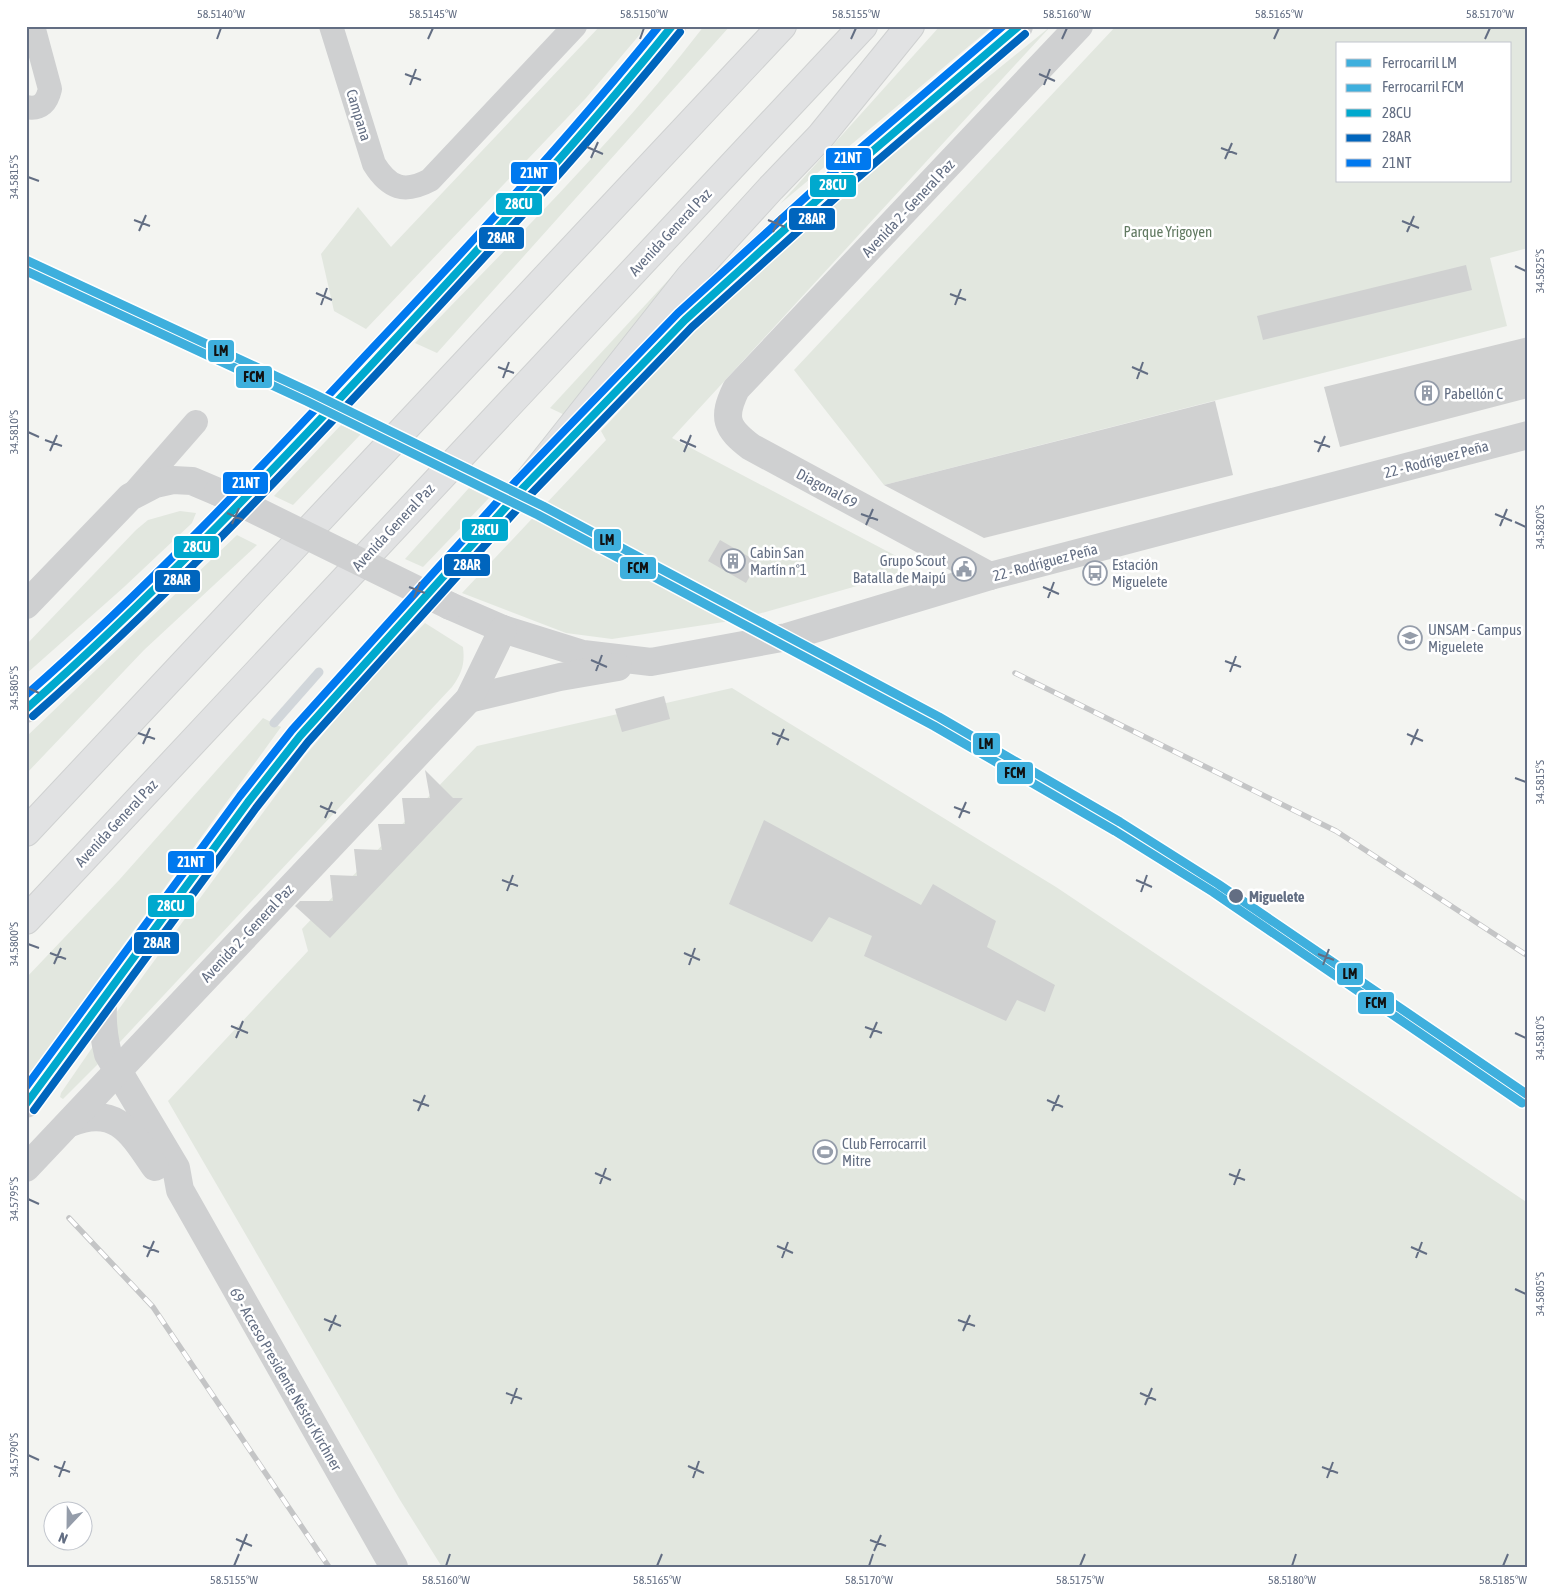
<svg xmlns="http://www.w3.org/2000/svg" width="1554" height="1593" viewBox="0 0 1554 1593" font-family="'Asap Condensed',sans-serif">
	<rect width="100%" height="100%" fill="#f3f4f1"/>
	<g fill="#e2e7df" fill-rule="evenodd">
		<polygon points="600,26 647,26 586,98 366,329 334,311 321,254 358,207 391,247"/>
		<path d="M704,26H730L437,353L415,343C514,240 617,139 704,26Z"/>
		<polygon points="940,26 993,26 780,204"/>
		<polygon points="1051,26 672,438 900,558 905,562 904,571 899,574 737,620 612,639 566,633 462,593 606,440 601,431 684,342 814,219"/>
		<path d="M1116,26H1528V248L1490,258L1507,326L884,485L794,370ZM1338,44H1510V181H1338Z"/>
		<polygon points="782,157 569,417 550,408"/>
		<polygon points="341,425 361,434 293,505 274,496"/>
		<polygon points="469,488 489,498 423,567 405,559"/>
		<polygon points="180,511 196,513 192,523 124,587 26,674 26,645 136,530 148,520"/>
		<polygon points="237,535 257,545 144,650 26,774 26,737"/>
		<path d="M425,623L463,647C465,664 462,673 452,687L120,1042L116,1043V1013L214,879L304,757L368,681Z"/>
		<polygon points="732,688 1056,887 1528,1203 1528,1567 442,1567 400,1500 168,1101 308,951 302,929 477,746"/>
		<polygon points="263,718 281,727 26,1079 26,978 120,879"/>
		<polygon points="94,1045 101,1061 63,1099 60,1097 61,1093"/>
	</g>
	<g fill="none" stroke-linecap="round" stroke-linejoin="round">
		<polyline stroke="#d1d6da" stroke-width="9" points="274,723 319,672"/>
	</g>
	<g fill="#d0d1d1">
		<polygon points="1466,265 1472,290 1263,340 1257,316"/>
		<polygon points="1528,337 1528,398 1340,447 1324,387"/>
		<polygon points="1215,401 1233,475 984,538 884,485"/>
		<polygon points="720,540 758,562 746,583 708,561"/>
		<polygon points="664,696 670,719 622,732 615,709"/>
		<polygon points="425,770 453,798 463,798 330,938 295,906 300,901 333,901 330,875 357,876 354,849 382,850 378,824 405,824 402,798 430,798"/>
		<polygon points="764,820 921,905 933,884 996,921 987,947 1055,985 1045,1012 1017,1000 1006,1021 864,956 872,936 829,917 812,942 729,904"/>
	</g>
	<g fill="none" stroke-linecap="round" stroke-linejoin="round">
		<g stroke="#cfd1d1" stroke-width="30">
			<g id="motorway">
				<polyline points="524,487 690,277 771,188 820,137 910,26"/>
				<polyline points="26,832 782,26"/>
				<polyline points="26,920 863,26"/>
			</g>
		</g>
		<g stroke="#cfd0d1" stroke-width="24">
			<path d="M331,26L374,164C389,188 404,194 430,180L575,26"/>
			<path d="M26,107C41,110 47,102 50,89L33,26"/>
			<polyline points="133,494 196,422"/>
		</g>
		<g stroke="#cfd0d1" stroke-width="28">
			<path d="M599,409C627,379 656,348 686,319C792,217 906,122 1019,26"/>
			<path d="M990,576L751,447C726,428 722,418 736,389L1079,26"/>
			<polyline points="26,605 130,497 155,484 173,480 192,481 218,492"/>
			<polyline points="450,606 503,629 583,654 651,662 787,637 990,576 1528,435"/>
			<polyline points="469,699 560,677 618,667"/>
			<path d="M26,709C153,600 266,477 380,355C480,247 581,141 672,26"/>
			<path d="M104,996C101,1017 103,1034 108,1054L176,1168L180,1190L394,1567"/>
			<polyline points="26,1104 248,802 300,736 541,469"/>
			<path d="M70,1123C116,1104 132,1133 155,1167"/>
			<polyline points="26,1168 469,699 503,629"/>
		</g>
		<use href="#motorway" stroke="#e1e2e3" stroke-width="28"/>
		<g stroke="#c4c5c6" stroke-width="5.5">
			<g id="rail">
				<polyline points="1015,673 1336,831 1528,956"/>
				<polyline points="69,1218 153,1307 329,1567"/>
			</g>
		</g>
		<use href="#rail" stroke="#fff" stroke-width="4" stroke-dasharray="11" stroke-linecap="butt"/>
		<polyline stroke="#cfd0d1" stroke-width="28" points="218,492 450,606"/>
		<g stroke="#fff" stroke-width="11">
			<g id="bus-1">
				<path d="M26,709C149,600 262,482 374,362C476,252 578,143 672,26"/>
				<polyline points="26,1104 248,802 300,736 524,487 685,320 848,172 1019,26"/>
			</g>
		</g>
		<g stroke="#fff" stroke-width="11">
			<g id="bus-2">
				<path d="M33,716C156,608 269,489 381,369C483,259 585,149 680,32"/>
				<polyline points="34,1110 256,808 308,742 531,494 692,327 855,180 1025,34"/>
			</g>
		</g>
		<g stroke="#fff" stroke-width="11">
			<g id="bus-3">
				<path d="M26,695C147,589 257,472 366,355C467,248 567,140 659,26"/>
				<polyline points="26,1087 240,796 292,730 517,480 678,313 841,165 1003,26"/>
			</g>
		</g>
		<use href="#bus-1" stroke="#00a9ce" stroke-width="8"/>
		<use href="#bus-2" stroke="#0065bd" stroke-width="8"/>
		<use href="#bus-3" stroke="#0079ef" stroke-width="8"/>
		<g stroke="#fff" stroke-width="12">
			<polyline id="rail-1" points="26,260 310,392 543,506 939,717 1120,822 1218,884 1528,1095"/>
		</g>
		<g stroke="#fff" stroke-width="12">
			<polyline id="rail-2" points="26,271 306,401 538,515 934,726 1115,831 1213,892 1522,1103"/>
		</g>
		<use href="#rail-1" stroke="#3eafdd" stroke-width="9"/>
		<use href="#rail-2" stroke="#3eafdd" stroke-width="9"/>
	</g>
	<path fill="none" stroke="#636e83" stroke-width="2" d="M217,39L221,28M428,39L433,28M640,39L644,28M851,39L856,28M1062,39L1067,28M1274,39L1279,28M1485,39L1490,28M405,74L421,80M1039,74L1055,81M410,85L416,69M1044,85L1050,69M587,147L603,154M1221,148L1237,154M591,158L598,142M1225,159L1232,143M28,177L39,181M134,220L150,226M768,220L785,227M1402,221L1419,228M139,231L146,215M773,232L780,216M1407,232L1414,216M1515,266L1526,271M316,293L332,300M950,294L966,300M321,305L327,288M955,305L961,289M498,367L514,373M1132,367L1148,374M503,378L509,362M1137,379L1143,362M28,432L39,437M45,440L62,446M680,440L696,447M1314,441L1330,447M50,451L57,435M684,452L691,435M1318,452L1325,436M227,513L243,520M861,514L878,520M1495,514L1512,521M1515,522L1526,527M232,524L239,508M866,525L873,509M1500,526L1507,509M409,587L425,593M1043,587L1059,594M414,598L420,582M1048,598L1054,582M591,660L607,667M1225,661L1241,667M596,671L602,655M1230,672L1236,656M28,688L39,693M138,733L155,739M772,733L789,740M1407,734L1423,741M143,744L150,728M777,745L784,729M1411,745L1418,729M1515,778L1526,782M320,806L336,813M954,807L970,813M325,818L332,802M959,818L966,802M502,880L518,886M1136,880L1152,887M507,891L513,875M1141,892L1147,875M28,944L39,948M50,953L66,959M684,953L700,960M1318,954L1334,960M54,964L61,948M689,965L695,948M1323,965L1329,949M231,1026L248,1033M865,1027L882,1033M1515,1033L1526,1038M236,1038L243,1021M870,1038L877,1022M413,1100L429,1106M1047,1100L1063,1107M418,1111L425,1095M1052,1111L1059,1095M595,1173L611,1180M1229,1174L1245,1180M600,1184L606,1168M1234,1185L1240,1169M28,1199L39,1204M143,1246L159,1252M777,1246L793,1253M1411,1247L1427,1254M147,1257L154,1241M782,1258L788,1242M1416,1258L1422,1242M1515,1289L1526,1294M324,1319L341,1326M958,1320L975,1326M329,1331L336,1315M963,1331L970,1315M506,1393L522,1399M1140,1393L1156,1400M511,1404L517,1388M1145,1405L1152,1388M28,1455L39,1460M54,1466L70,1472M688,1466L704,1473M1322,1467L1338,1473M59,1477L65,1461M693,1478L699,1461M1327,1478L1333,1462M236,1539L252,1546M870,1540L886,1546M240,1551L247,1534M874,1551L881,1535M234,1566L239,1554M446,1566L450,1554M657,1566L662,1554M869,1566L873,1554M1080,1566L1085,1554M1292,1566L1296,1554M1503,1566L1508,1554"/>
	<defs>
		<g id="building-ring" transform="scale(1.25)"><circle r="9.5" fill="#fff" stroke="#959daa" stroke-width="1.5"/><path d="M-4-6H4V6H1V3H-1V6H-4ZM-2.5-4.3h1.7v1.8h-1.7ZM.8-4.3h1.7v1.8H.8ZM-2.5-1h1.7V.8h-1.7ZM.8-1h1.7V.8H.8Z" fill="#959daa"/></g>
		<g id="civic-ring" transform="scale(1.25)"><circle r="9.5" fill="#fff" stroke="#959daa" stroke-width="1.5"/><path d="M-.6-6.5H3V-4.5H.6V-3L4-1V1h2V6H-6V1h2V-1L-.6-3ZM-1.2 2.5V6h2.4V2.5Z" fill="#959daa"/></g>
		<g id="bus-ring" transform="scale(1.25)"><circle r="9.5" fill="#fff" stroke="#959daa" stroke-width="1.5"/><path d="M-5-6H5V4H4V6H2V4H-2V6H-4V4H-5ZM-3.5-4V0h7V-4ZM-3.5 1.2v1.5H-2V1.2ZM2 1.2v1.5H3.5V1.2Z" fill="#959daa"/></g>
		<g id="university-ring" transform="scale(1.25)"><circle r="9.5" fill="#fff" stroke="#959daa" stroke-width="1.5"/><path d="M0-5L7-2L0 1L-7-2ZM-4 1L0 2.5L4 1V4Q0 6-4 4Z" fill="#959daa"/></g>
		<g id="stadium-ring" transform="scale(1.25)"><circle r="9.5" fill="#fff" stroke="#959daa" stroke-width="1.5"/><path d="M0-5a6.5 5 0 1 0 0 10a6.5 5 0 1 0 0-10ZM-3.5-1.8h7v3.6h-7Z" fill="#959daa"/></g>
	</defs>
	<g fill-rule="evenodd">
		<use href="#building-ring" x="1427" y="393"/>
		<use href="#building-ring" x="733" y="561"/>
		<use href="#civic-ring" x="964" y="569"/>
		<use href="#bus-ring" x="1095" y="573"/>
		<use href="#university-ring" x="1410" y="638"/>
		<use href="#stadium-ring" x="825" y="1152"/>
	</g>
	<circle fill="#636e83" stroke="#fff" stroke-width="2" cx="1236" cy="896" r="8"/>
	<g text-anchor="middle" dominant-baseline="central" stroke-width="5" stroke-linejoin="round" paint-order="stroke">
		<g font-size="15" fill="#636e83" stroke="#fff">
			<text transform="translate(359 115) rotate(73)">Campana</text>
			<text transform="translate(908 208) rotate(-47)">Avenida 2 - General Paz</text>
			<text transform="translate(670 232) rotate(-47)">Avenida General Paz</text>
			<text transform="translate(1436 459) rotate(-15)">22 - Rodríguez Peña</text>
			<text transform="translate(827 488) rotate(28)">Diagonal 69</text>
			<text transform="translate(393 527) rotate(-47)">Avenida General Paz</text>
			<text transform="translate(1045 562) rotate(-15)">22 - Rodríguez Peña</text>
			<text transform="translate(116 823) rotate(-47)">Avenida General Paz</text>
			<text transform="translate(247 933) rotate(-47)">Avenida 2 - General Paz</text>
			<text transform="translate(286 1379) rotate(60)">69 - Acceso Presidente Néstor Kirchner</text>
		</g>
		<g font-size="15" fill="#627a62" stroke="#fff">
			<text x="1168" y="231">Parque Yrigoyen</text>
		</g>
		<g font-size="15" fill="#636e83" stroke="#fff" text-anchor="start">
			<text x="1444" y="393">Pabellón C</text>
			<text x="750" y="552">Cabin San<tspan x="750" dy="17">Martín n°1</tspan></text>
			<text x="946" y="560" text-anchor="end">Grupo Scout<tspan x="946" dy="17">Batalla de Maipú</tspan></text>
			<text x="1112" y="564">Estación<tspan x="1112" dy="17">Miguelete</tspan></text>
			<text x="1428" y="629">UNSAM - Campus<tspan x="1428" dy="17">Miguelete</tspan></text>
			<text x="842" y="1143">Club Ferrocarril<tspan x="842" dy="17">Mitre</tspan></text>
		</g>
		<g font-size="15" font-weight="bold" fill="#636e83" stroke="#fff" text-anchor="start">
			<text x="1249" y="896">Miguelete</text>
		</g>
	</g>
	<g stroke="#fff" stroke-width="2">
		<rect x="825" y="147" width="47" height="24" rx="5" fill="#0079ef"/>
		<rect x="510" y="161" width="48" height="24" rx="5" fill="#0079ef"/>
		<rect x="809" y="174" width="48" height="24" rx="5" fill="#00a9ce"/>
		<rect x="495" y="192" width="48" height="24" rx="5" fill="#00a9ce"/>
		<rect x="788" y="207" width="48" height="24" rx="5" fill="#0065bd"/>
		<rect x="478" y="226" width="47" height="24" rx="5" fill="#0065bd"/>
		<rect x="207" y="339" width="28" height="24" rx="5" fill="#3eafdd"/>
		<rect x="235" y="365" width="38" height="24" rx="5" fill="#3eafdd"/>
		<rect x="222" y="471" width="47" height="24" rx="5" fill="#0079ef"/>
		<rect x="461" y="518" width="48" height="24" rx="5" fill="#00a9ce"/>
		<rect x="593" y="528" width="29" height="24" rx="5" fill="#3eafdd"/>
		<rect x="173" y="535" width="47" height="24" rx="5" fill="#00a9ce"/>
		<rect x="443" y="553" width="48" height="24" rx="5" fill="#0065bd"/>
		<rect x="619" y="556" width="38" height="24" rx="5" fill="#3eafdd"/>
		<rect x="154" y="569" width="47" height="24" rx="5" fill="#0065bd"/>
		<rect x="972" y="732" width="29" height="24" rx="5" fill="#3eafdd"/>
		<rect x="996" y="761" width="38" height="24" rx="5" fill="#3eafdd"/>
		<rect x="167" y="850" width="48" height="24" rx="5" fill="#0079ef"/>
		<rect x="147" y="894" width="48" height="24" rx="5" fill="#00a9ce"/>
		<rect x="133" y="931" width="47" height="24" rx="5" fill="#0065bd"/>
		<rect x="1336" y="962" width="28" height="24" rx="5" fill="#3eafdd"/>
		<rect x="1357" y="991" width="38" height="24" rx="5" fill="#3eafdd"/>
	</g>
	<g font-size="14" text-anchor="middle" font-weight="bold" fill="#fff">
		<text x="848" y="163">21NT</text>
		<text x="534" y="178">21NT</text>
		<text x="833" y="190">28CU</text>
		<text x="519" y="209">28CU</text>
		<text x="812" y="224">28AR</text>
		<text x="501" y="243">28AR</text>
		<text x="246" y="488">21NT</text>
		<text x="485" y="535">28CU</text>
		<text x="197" y="552">28CU</text>
		<text x="467" y="570">28AR</text>
		<text x="177" y="585">28AR</text>
		<text x="191" y="867">21NT</text>
		<text x="171" y="911">28CU</text>
		<text x="157" y="948">28AR</text>
	</g>
	<g font-size="14" text-anchor="middle" font-weight="bold" fill="#111">
		<text x="221" y="356">LM</text>
		<text x="254" y="382">FCM</text>
		<text x="607" y="545">LM</text>
		<text x="638" y="573">FCM</text>
		<text x="986" y="749">LM</text>
		<text x="1015" y="778">FCM</text>
		<text x="1350" y="979">LM</text>
		<text x="1376" y="1008">FCM</text>
	</g>
	<rect width="1554" height="1593" fill="none" stroke="#ffffff" stroke-width="55"/>
	<rect x="1336" y="42" width="175" height="140" fill="#ffffff" stroke="#c1c5cd"/>
	<rect x="1346" y="59" width="25" height="8" fill="#3eafdd" stroke="#c1c5cd"/>
	<text x="1382" y="68" font-size="15" fill="#636e83">Ferrocarril LM</text>
	<rect x="1346" y="84" width="25" height="8" fill="#3eafdd" stroke="#c1c5cd"/>
	<text x="1382" y="92" font-size="15" fill="#636e83">Ferrocarril FCM</text>
	<rect x="1346" y="109" width="25" height="8" fill="#00a9ce" stroke="#c1c5cd"/>
	<text x="1382" y="118" font-size="15" fill="#636e83">28CU</text>
	<rect x="1346" y="134" width="25" height="8" fill="#0065bd" stroke="#c1c5cd"/>
	<text x="1382" y="142" font-size="15" fill="#636e83">28AR</text>
	<rect x="1346" y="159" width="25" height="8" fill="#0079ef" stroke="#c1c5cd"/>
	<text x="1382" y="168" font-size="15" fill="#636e83">21NT</text>
	<g transform="translate(68 1526) rotate(202)"><circle r="24" fill="#ffffff" stroke="#c1c5cd"/>
	<path d="M0-4L9 19L0 12L-9 19Z" fill="#959daa"/>
	<text y="-8" font-size="14" font-weight="bold" text-anchor="middle" fill="#636e83">N</text>
	</g>
	<rect x="28" y="28" width="1498" height="1538" fill="none" stroke="#636e83" stroke-width="2"/>
	<g font-size="12" text-anchor="middle" fill="#636e83">
		<text x="221" y="18">58.5140°W</text>
		<text x="433" y="18">58.5145°W</text>
		<text x="644" y="18">58.5150°W</text>
		<text x="856" y="18">58.5155°W</text>
		<text x="1067" y="18">58.5160°W</text>
		<text x="1279" y="18">58.5165°W</text>
		<text x="1490" y="18">58.5170°W</text>
		<text transform="translate(14 177) rotate(-90)" y="4">34.5815°S</text>
		<text transform="translate(1540 271) rotate(-90)" y="4">34.5825°S</text>
		<text transform="translate(14 432) rotate(-90)" y="4">34.5810°S</text>
		<text transform="translate(1540 527) rotate(-90)" y="4">34.5820°S</text>
		<text transform="translate(14 688) rotate(-90)" y="4">34.5805°S</text>
		<text transform="translate(1540 782) rotate(-90)" y="4">34.5815°S</text>
		<text transform="translate(14 944) rotate(-90)" y="4">34.5800°S</text>
		<text transform="translate(1540 1038) rotate(-90)" y="4">34.5810°S</text>
		<text transform="translate(14 1199) rotate(-90)" y="4">34.5795°S</text>
		<text transform="translate(1540 1294) rotate(-90)" y="4">34.5805°S</text>
		<text transform="translate(14 1455) rotate(-90)" y="4">34.5790°S</text>
		<text x="234" y="1584">58.5155°W</text>
		<text x="446" y="1584">58.5160°W</text>
		<text x="657" y="1584">58.5165°W</text>
		<text x="869" y="1584">58.5170°W</text>
		<text x="1080" y="1584">58.5175°W</text>
		<text x="1292" y="1584">58.5180°W</text>
		<text x="1503" y="1584">58.5185°W</text>
	</g>
</svg>
